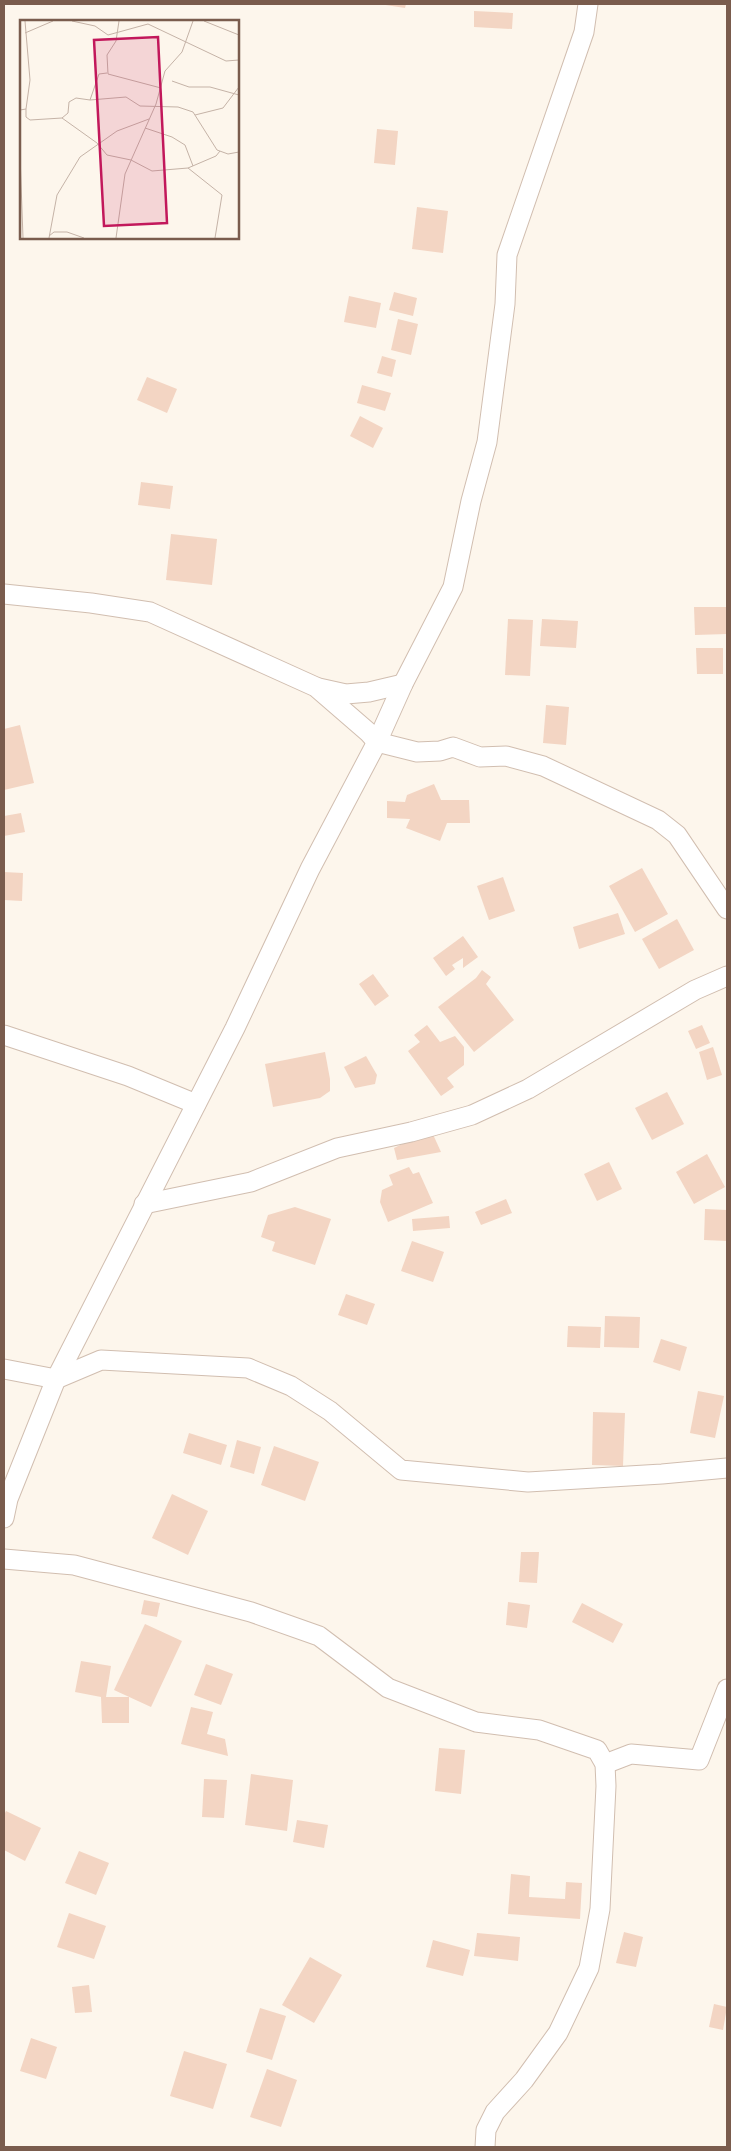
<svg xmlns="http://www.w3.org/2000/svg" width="731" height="2151" viewBox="0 0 731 2151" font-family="'Public Sans',sans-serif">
	<rect width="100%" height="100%" fill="#fdf6ec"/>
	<g fill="#f3d5c3">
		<polygon points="379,4 406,4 405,8"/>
		<polygon points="474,11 513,13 512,29 474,27"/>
		<polygon points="377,129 398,131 395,165 374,163"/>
		<polygon points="417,207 448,211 443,253 412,249"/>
		<polygon points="394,292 417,298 413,316 389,310"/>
		<polygon points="349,296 381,303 376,328 344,322"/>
		<polygon points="398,319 418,324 411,355 391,350"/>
		<polygon points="382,356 396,360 392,377 377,373"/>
		<polygon points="147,377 177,389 167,413 137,400"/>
		<polygon points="362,385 391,393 385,411 357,403"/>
		<polygon points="360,416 383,428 373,448 350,436"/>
		<polygon points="141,482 173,486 170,509 138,505"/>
		<polygon points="171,534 217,539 212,585 166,580"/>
		<polygon points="694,607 727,607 727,634 695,635"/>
		<polygon points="508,619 533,620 530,676 505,675"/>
		<polygon points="542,619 578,621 576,648 540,646"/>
		<polygon points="696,648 723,648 723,674 697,674"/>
		<polygon points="546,705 569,707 566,745 543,743"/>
		<polygon points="20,725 34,783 4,790 4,729"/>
		<polygon points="434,784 441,800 469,800 470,823 447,823 440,841 406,828 410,819 387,818 387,801 405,802 407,795"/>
		<polygon points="21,813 25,832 4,836 4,816"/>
		<polygon points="642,868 668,914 635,932 609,886"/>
		<polygon points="4,872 23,873 22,901 4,900"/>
		<polygon points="503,877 515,911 489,920 477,886"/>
		<polygon points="618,913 625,934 579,949 573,927"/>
		<polygon points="677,919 694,950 659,969 642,939"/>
		<polygon points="463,936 478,957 463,968 463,958 452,965 455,969 446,976 433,958"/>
		<polygon points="482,970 491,977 486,984 514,1020 474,1052 438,1007 476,978"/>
		<polygon points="373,974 389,996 375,1006 359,984"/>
		<polygon points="427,1025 440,1042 455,1036 464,1047 464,1065 447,1078 454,1087 441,1096 408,1051 420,1042 414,1035"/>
		<polygon points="702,1025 710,1043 696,1049 688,1031"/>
		<polygon points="713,1047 722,1075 707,1080 699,1052"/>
		<polygon points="325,1052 330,1079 330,1091 320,1098 273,1107 265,1064"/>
		<polygon points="366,1056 377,1075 375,1084 355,1088 344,1067"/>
		<polygon points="667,1092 684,1124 652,1140 635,1108"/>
		<polygon points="431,1130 441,1152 397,1160 394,1148"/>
		<polygon points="707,1154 725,1187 694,1204 676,1172"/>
		<polygon points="609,1162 622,1189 597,1201 584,1174"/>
		<polygon points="409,1167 413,1174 419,1172 433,1203 388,1222 380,1202 382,1190 393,1185 389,1175"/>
		<polygon points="506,1199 512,1213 481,1225 475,1212"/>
		<polygon points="295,1207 331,1219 315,1265 272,1251 275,1242 261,1237 268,1215"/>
		<polygon points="705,1209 727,1210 727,1241 704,1240"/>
		<polygon points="449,1216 450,1228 413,1231 412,1219"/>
		<polygon points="412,1241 444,1252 433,1282 401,1271"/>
		<polygon points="346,1294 375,1304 367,1325 338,1315"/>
		<polygon points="605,1316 640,1317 639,1348 604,1347"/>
		<polygon points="568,1326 601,1327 600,1348 567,1347"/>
		<polygon points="661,1339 687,1347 680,1371 653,1362"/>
		<polygon points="698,1391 724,1396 715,1438 690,1433"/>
		<polygon points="593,1412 625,1413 623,1466 592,1465"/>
		<polygon points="189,1433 227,1445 221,1465 183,1453"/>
		<polygon points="237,1440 261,1447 254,1474 230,1467"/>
		<polygon points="274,1446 319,1462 305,1501 261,1485"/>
		<polygon points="172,1494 208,1511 188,1555 152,1538"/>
		<polygon points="521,1552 539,1552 537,1583 519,1582"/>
		<polygon points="144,1600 160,1603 157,1617 141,1614"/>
		<polygon points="508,1602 530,1605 527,1628 506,1625"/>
		<polygon points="582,1603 623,1624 613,1643 572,1622"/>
		<polygon points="145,1624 182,1641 151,1707 114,1690"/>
		<polygon points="81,1661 111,1666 106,1697 129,1697 129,1723 102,1723 101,1697 75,1692"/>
		<polygon points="206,1664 233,1674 221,1705 194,1695"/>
		<polygon points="191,1707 213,1712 207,1734 225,1739 228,1756 181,1744"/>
		<polygon points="439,1748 465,1750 461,1794 435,1791"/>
		<polygon points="251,1774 293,1780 287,1831 245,1825"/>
		<polygon points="204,1779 227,1780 224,1818 202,1817"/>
		<polygon points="6,1811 41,1828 25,1861 4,1850 4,1815"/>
		<polygon points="297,1820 328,1825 324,1848 293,1842"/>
		<polygon points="79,1851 109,1863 96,1895 65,1883"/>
		<polygon points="511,1874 530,1876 529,1897 565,1899 566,1882 582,1883 580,1919 508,1914"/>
		<polygon points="69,1913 106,1926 94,1959 57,1947"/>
		<polygon points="624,1932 643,1937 636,1967 616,1963"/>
		<polygon points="477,1933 520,1937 518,1961 474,1956"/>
		<polygon points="433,1940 470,1950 463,1976 426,1967"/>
		<polygon points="310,1957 342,1975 314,2023 282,2005"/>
		<polygon points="89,1985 92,2012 75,2013 72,1987"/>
		<polygon points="714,2004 727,2007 723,2030 709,2027"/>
		<polygon points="260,2008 286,2016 272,2060 246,2052"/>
		<polygon points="31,2038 57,2047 46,2079 20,2071"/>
		<polygon points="184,2051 227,2064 213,2109 170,2096"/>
		<polygon points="267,2069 297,2080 281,2127 250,2117"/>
	</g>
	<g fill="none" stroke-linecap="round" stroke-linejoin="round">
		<g stroke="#d1beb0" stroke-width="21">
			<g id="minor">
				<polyline points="4,594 91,603 150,612 316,687 368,732 377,742 417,752 440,751 453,747 480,757 506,756 543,766 658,820 677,835 727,909"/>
				<polyline points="319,688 346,694 369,692 403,684"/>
				<polyline points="4,1035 128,1076 196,1104"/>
				<polyline points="144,1204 251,1182 337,1148 411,1132 472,1115 528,1089 695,990 727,976"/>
				<polyline points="4,1369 56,1379 101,1360 248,1368 291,1386 330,1411 401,1470 528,1482 662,1474 727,1468"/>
				<polyline points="4,1518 8,1499 56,1379 235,1028 310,869 377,742 403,684 453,587 471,501 487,442 505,304 507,255 584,32 588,4"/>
				<polyline points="4,1559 74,1565 251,1612 319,1636 388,1688 476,1722 539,1730 597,1750 605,1764 606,1786 600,1909 589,1968 558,2033 524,2080 495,2112 486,2130 485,2147"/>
				<polyline points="605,1764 631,1754 699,1760 727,1689"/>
			</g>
		</g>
		<use href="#minor" stroke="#fff" stroke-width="19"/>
	</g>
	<g transform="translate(20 20)">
		<rect width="219" height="219" fill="#fdf6ec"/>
		<path fill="none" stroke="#c5b3a7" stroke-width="1" d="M5,1L10,60L6,89M52,1L75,6L88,15L128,4L206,41L219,40M99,1L96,21L87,35L88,54L141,68M184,1L219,15M5,13L33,1M152,61L169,67H190L219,75M70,80L79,54L87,53M0,90L6,89V97L10,100L42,98L77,123L87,135L111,140L132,151L168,148L196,136L200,131M175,95L203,88L219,67M42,98L48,93L49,82L56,78L70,80L106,77L120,86L158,87L173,92L197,130L208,134L219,132M125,108L152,117L165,125L173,146M0,135L3,218M168,148L202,175L195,218M29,216L34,212H47L64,218M29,218L37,175L60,137L97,111L129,99M96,218L105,154L136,84L145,51L162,32L173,1"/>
		<path fill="#c2185b" fill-opacity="0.15" stroke="#c2185b" stroke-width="2.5" d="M138,17L147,203L84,206L74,20Z"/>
		<rect width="219" height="219" fill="none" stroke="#7a5c4d" stroke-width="2.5"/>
	</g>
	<rect width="731" height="2151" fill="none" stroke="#7a5c4d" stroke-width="10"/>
</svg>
